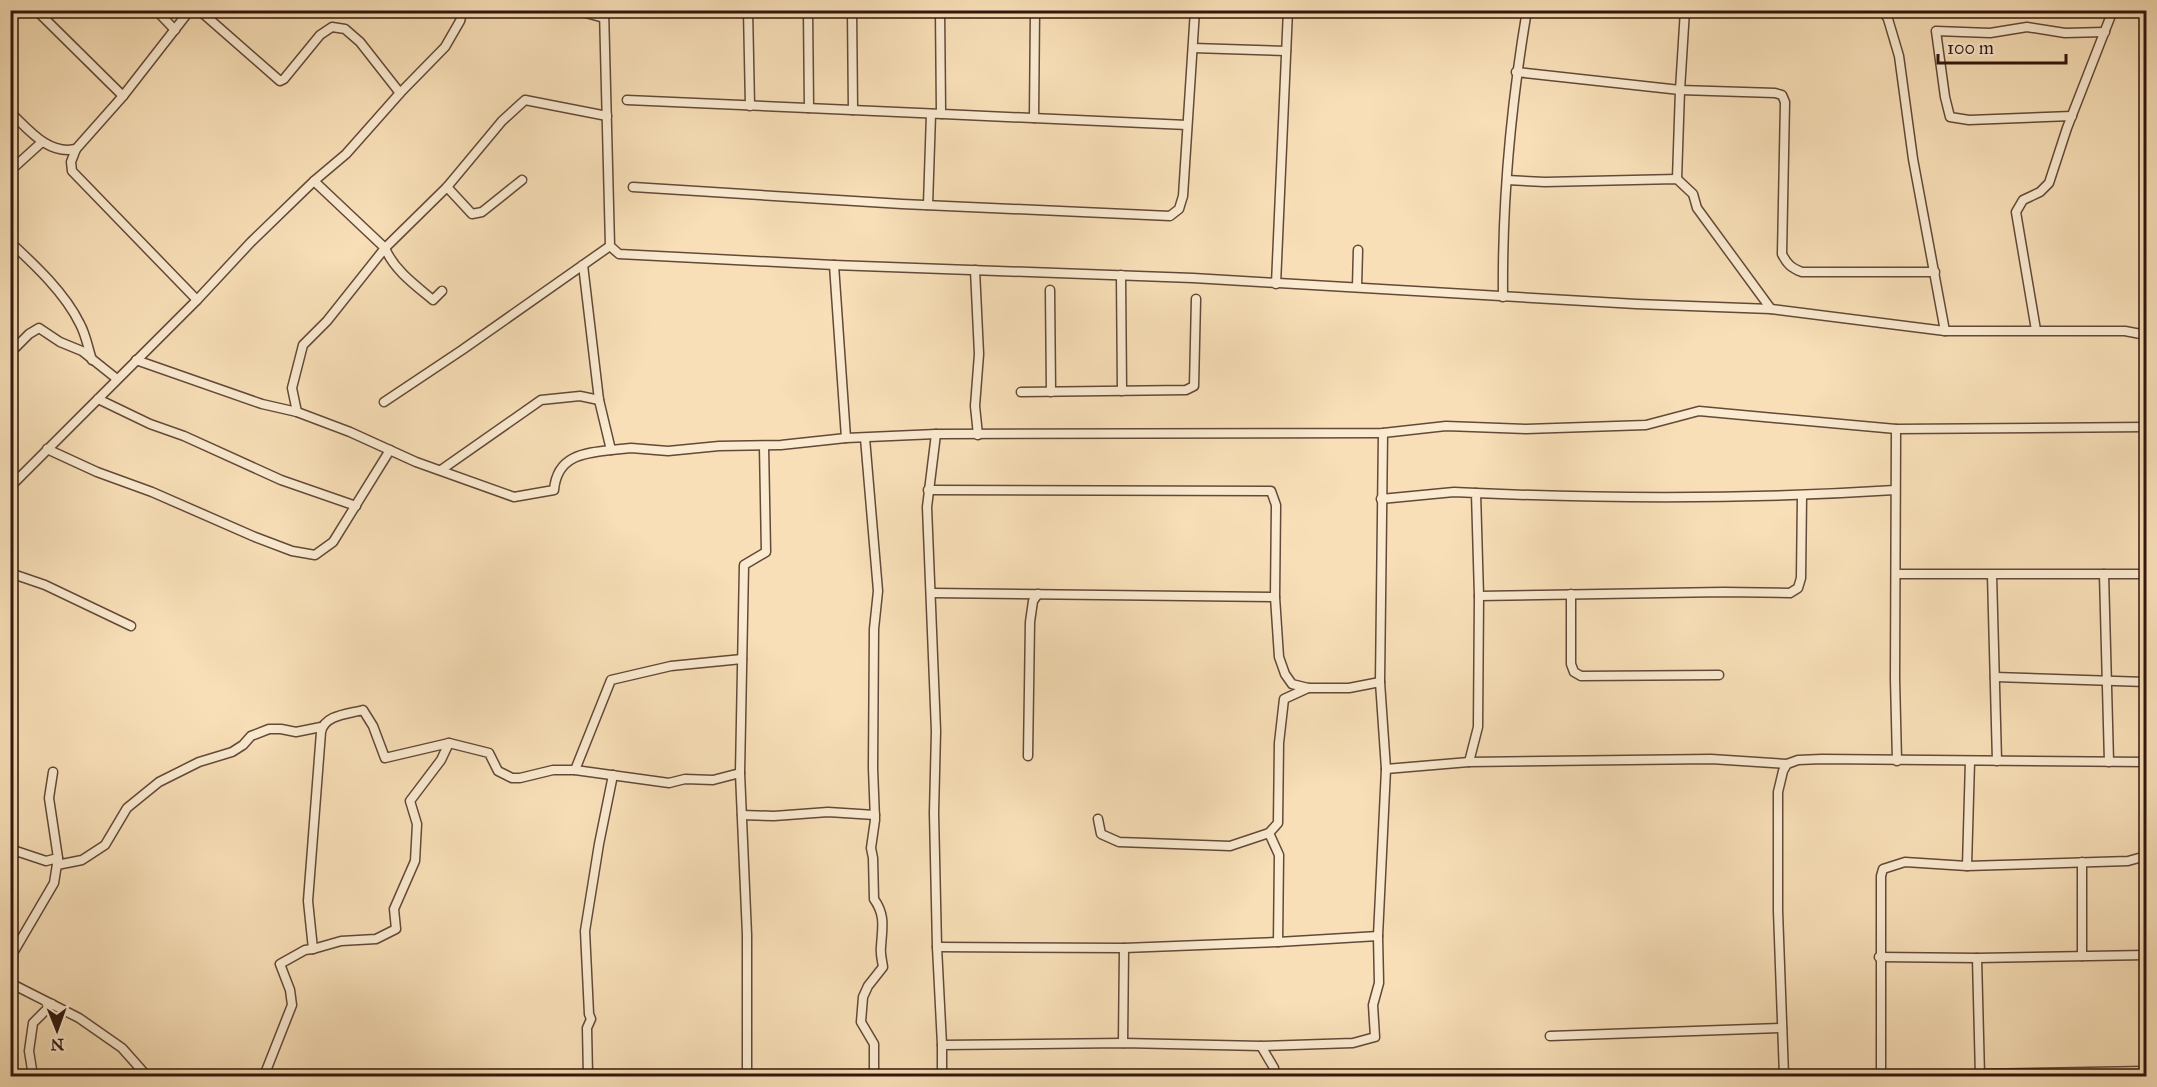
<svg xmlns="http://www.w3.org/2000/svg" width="2157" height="1087" viewBox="0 0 2157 1087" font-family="'IM FELL Great Primer',serif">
	<rect width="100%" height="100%" fill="#f8dfb7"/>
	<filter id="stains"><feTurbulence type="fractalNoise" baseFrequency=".00333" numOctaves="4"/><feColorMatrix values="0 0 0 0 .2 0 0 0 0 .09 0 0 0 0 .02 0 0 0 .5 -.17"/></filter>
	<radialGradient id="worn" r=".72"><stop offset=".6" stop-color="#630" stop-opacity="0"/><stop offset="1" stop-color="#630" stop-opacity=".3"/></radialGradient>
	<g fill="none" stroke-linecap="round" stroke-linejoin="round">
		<g stroke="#634938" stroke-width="11">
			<g id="minor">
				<polyline points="36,10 123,96 190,10"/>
				<polyline points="156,10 175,30"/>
				<polyline points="199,10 280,81 284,79 320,35 332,27 345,29 360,42 400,93"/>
				<polyline points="575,10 604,18"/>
				<polyline points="604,10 610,246 619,254 834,265 1193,278 1636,304 1771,309 1945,331 2125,331 2146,335"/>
				<polyline points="748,10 750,106"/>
				<polyline points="808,10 809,108"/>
				<polyline points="852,10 853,110"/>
				<polyline points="940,10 941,112 943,114 1187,125"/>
				<polyline points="1881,10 1884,12 1888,19 1899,56 1913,159 1945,331"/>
				<polyline points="1193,48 1286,51"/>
				<path d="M1516,72L1680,90L1775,93L1782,95L1785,102L1782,254C1787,264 1791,268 1802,272H1935"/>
				<polyline points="627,100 942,114"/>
				<path d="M10,112C29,130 48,155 76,149L123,96"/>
				<polyline points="2072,116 1969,120 1950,117 1945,97 1936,31 1990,33 2027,27 2065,33 2105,32"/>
				<polyline points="1034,118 1035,10 1037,10"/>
				<polyline points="76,149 71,162 72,171 197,300"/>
				<polyline points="10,171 42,142"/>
				<polyline points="1677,179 1680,90 1685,10"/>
				<polyline points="1507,180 1545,182 1677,179 1693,194 1697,208 1771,309"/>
				<path d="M314,181L385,248C394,270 415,285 433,300L442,291"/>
				<polyline points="447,187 472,214 482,212 522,180"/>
				<polyline points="633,187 902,204 1170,216 1179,209 1183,196 1195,10"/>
				<polyline points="928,205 931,114"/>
				<path d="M10,242C35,265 65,293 80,324C86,335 88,348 92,360"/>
				<polyline points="583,265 599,400 611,450 631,448 668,451 719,446 781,445 846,438 936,434 1383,433 1446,426 1526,429 1646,425 1699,411 1896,429 2146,427"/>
				<polyline points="834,265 846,438"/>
				<polyline points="975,270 979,354 975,406 978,435"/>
				<polyline points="1121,275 1122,391"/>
				<polyline points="1276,284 1288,10"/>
				<polyline points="1357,287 1358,250"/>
				<polyline points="1050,290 1051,392"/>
				<path d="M1503,297C1502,201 1511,105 1527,10"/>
				<polyline points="2036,330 2016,212 2023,200 2040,192 2049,183 2067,128 2113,10"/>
				<polyline points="10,353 29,334 39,328 60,342 82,351 117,379"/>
				<path d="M136,360L262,404L297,412L350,432L416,462L514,497L554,490C557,456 583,453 611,450"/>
				<polyline points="1021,392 1186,390 1194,386 1196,299"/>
				<polyline points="98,399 150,424 184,436 281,480 356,506"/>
				<polyline points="384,402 462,350 610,246"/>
				<polyline points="297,412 292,388 303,345 327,321 385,248 447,187 502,121 525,100 607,116"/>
				<polyline points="1896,429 1895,679 1897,761"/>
				<polyline points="936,434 927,507 936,731 934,813 937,947 942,1045"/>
				<path d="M865,438L878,591L874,629L873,768L875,820L871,848L873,858L874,899C886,916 882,928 881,947C880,953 882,960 883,967L868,986L863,997L861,1022L874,1044V1076"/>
				<polyline points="47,449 97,472 152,492 255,537 292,551 315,555 333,542 390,450"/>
				<polyline points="441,470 541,400 580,396 599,400"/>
				<polyline points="10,487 197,300 251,242 314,181 346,154 400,93 445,47 460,21 463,10"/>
				<polyline points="928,490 1271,491 1276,505 1275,597 1279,657 1285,674 1292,684 1308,688 1349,688 1380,682"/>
				<path d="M1476,493C1616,499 1756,499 1895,490"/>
				<polyline points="1381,499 1454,492 1476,493 1479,596 1478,727 1469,762"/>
				<polyline points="10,573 45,585 131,626"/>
				<polyline points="1897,574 2146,574"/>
				<polyline points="2104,574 2109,762"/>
				<polyline points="1992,575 1997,761"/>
				<polyline points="932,593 1275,597"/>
				<polyline points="1571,594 1571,664 1574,672 1581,676 1719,675"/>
				<polyline points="1479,596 1723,592 1790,593 1798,588 1801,578 1802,496"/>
				<polyline points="1995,677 2146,682"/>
				<polyline points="1028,756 1030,622 1033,601 1038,594"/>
				<polyline points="1386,769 1469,762 1711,759 1787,764 1798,760 1822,759 2146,762"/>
				<polyline points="575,770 611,680 671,666 742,659"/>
				<polyline points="742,815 774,816 828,812 875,815"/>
				<polyline points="1098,819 1101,834 1119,842 1230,846 1269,833 1278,823 1279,743 1284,699 1308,688"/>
				<polyline points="1269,833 1279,855 1278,942"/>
				<polyline points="10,849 46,861 58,858"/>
				<polyline points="2082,862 2082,956"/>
				<polyline points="57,865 82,860 105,845 127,808 159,782 199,762 232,752 243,745 251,736 269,729 281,729 296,732 321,727"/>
				<polyline points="1967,866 1970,761"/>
				<polyline points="937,947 1124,948 1278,942 1378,936"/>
				<polyline points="313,949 341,941 376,939 396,929 394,909 415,861 417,824 410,801 441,760 449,743"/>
				<polyline points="1879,957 1977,958 2146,955"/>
				<polyline points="1977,958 1980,1076"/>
				<polyline points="10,983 79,1018 122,1048 146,1075 151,1076"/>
				<polyline points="12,983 13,953 54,883 58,858 49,798 53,772"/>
				<polyline points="1550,1036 1782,1028"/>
				<polyline points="1123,1043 1124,948"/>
				<polyline points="1261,1046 1274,1068 1274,1076"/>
				<polyline points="1980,1074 2146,1071"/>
				<polyline points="33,1076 29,1051 33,1023 52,1004"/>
				<path d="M264,1076L292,1005L290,990L280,964L305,950L313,949L308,901L321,732C324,715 348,714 363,710L373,726L385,758L449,743L489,753L498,771L512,778H520L553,770H575L669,783L685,779L713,780L740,773"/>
				<polyline points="588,1076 587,1028 591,1019 589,1014 585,931 599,844 613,775"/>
				<polyline points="747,1076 747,935 740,773 744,565 766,552 764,446"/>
				<polyline points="942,1076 942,1045 1123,1043 1261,1046 1353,1043 1375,1037 1373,1005 1379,983 1378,936 1386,769 1380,682 1383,433"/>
				<polyline points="1784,1076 1778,911 1778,792 1783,771 1787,764"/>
				<polyline points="1881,1076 1881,876 1883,869 1905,862 1967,866 2128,861 2146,856"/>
			</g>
		</g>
		<use href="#minor" stroke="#faead0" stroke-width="8"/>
	</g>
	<rect width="2157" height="1087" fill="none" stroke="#f8dfb7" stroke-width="36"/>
	<rect x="12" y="12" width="2133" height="1063" fill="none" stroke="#31170e" stroke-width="3"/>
	<rect x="18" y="18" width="2121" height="1051" fill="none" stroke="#31170e" stroke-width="1.5"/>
	<g transform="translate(57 1030) rotate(179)" stroke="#faead0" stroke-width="4.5" paint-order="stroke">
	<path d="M0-4.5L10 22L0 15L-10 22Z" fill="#31170e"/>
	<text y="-9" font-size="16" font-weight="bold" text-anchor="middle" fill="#31170e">N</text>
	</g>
	<path d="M1938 54v9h128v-9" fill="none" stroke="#31170e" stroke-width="3"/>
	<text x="1947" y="54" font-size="18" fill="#31170e" stroke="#faead0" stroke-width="4.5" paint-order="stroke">100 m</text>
	<rect width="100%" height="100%" filter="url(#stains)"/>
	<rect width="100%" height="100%" fill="url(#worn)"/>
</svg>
